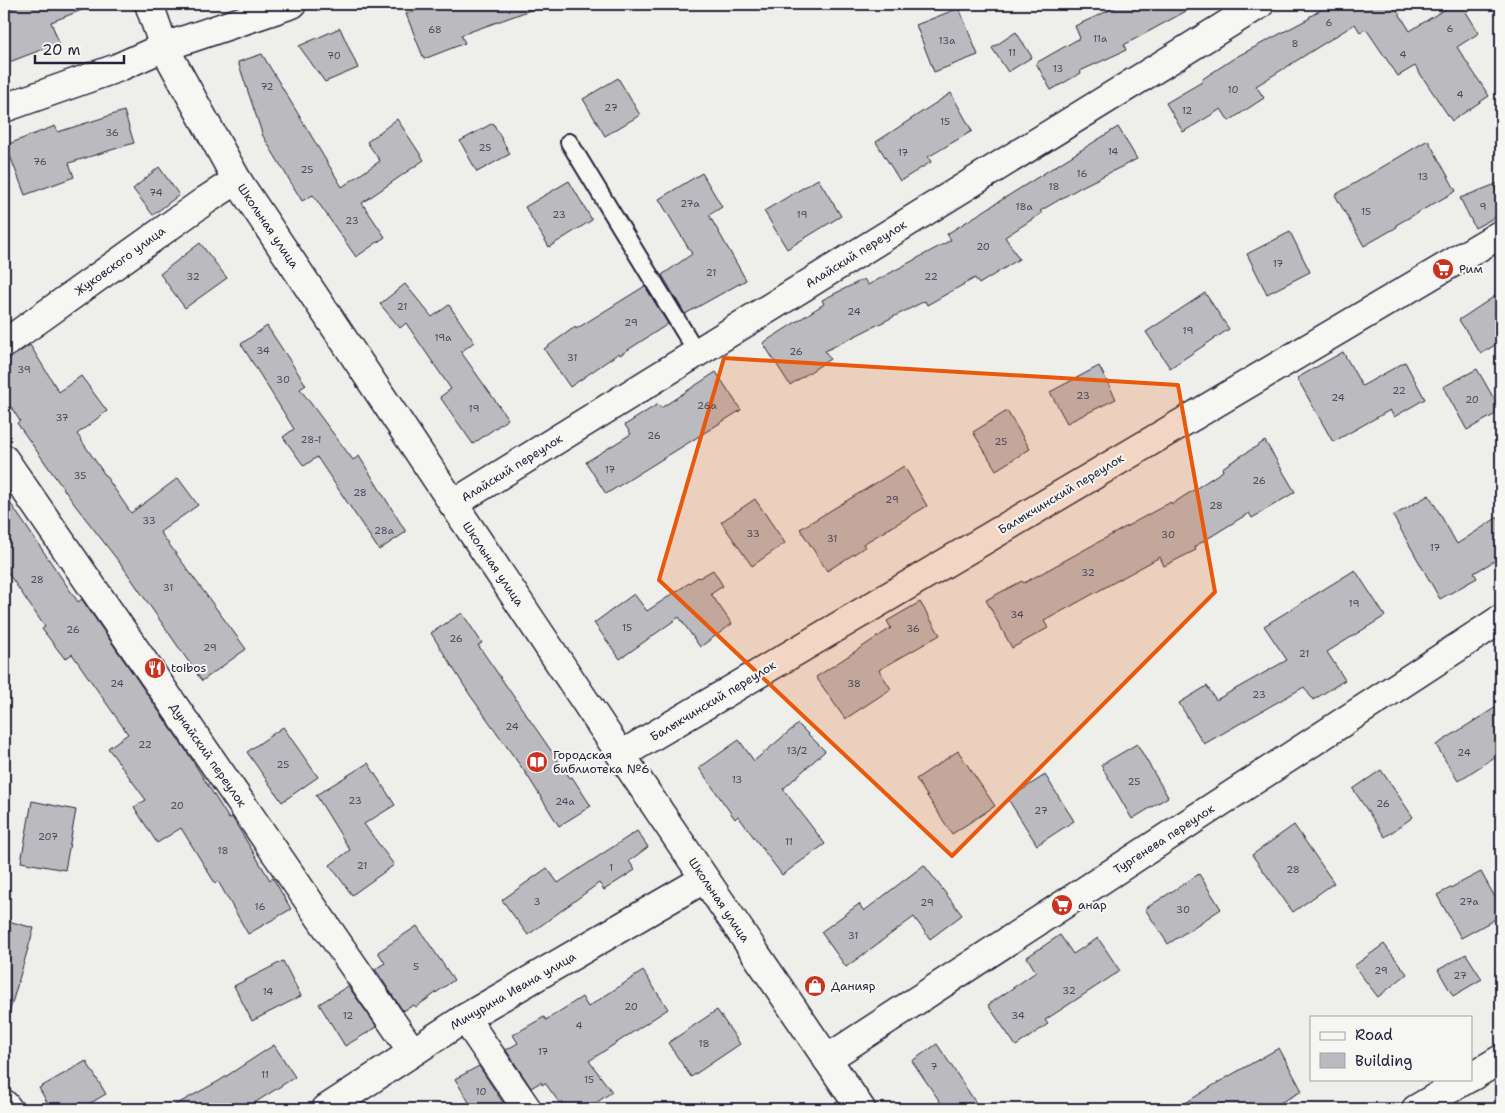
<svg xmlns="http://www.w3.org/2000/svg" width="1505" height="1113" viewBox="0 0 1505 1113" font-family="'Shantell Sans',sans-serif">
	<rect width="100%" height="100%" fill="#eeeeeb"/>
	<filter id="ink" filterUnits="userSpaceOnUse"><feTurbulence type="fractalNoise" baseFrequency=".02" numOctaves="2"/><feDisplacementMap in="SourceGraphic" scale="10" xChannelSelector="R" yChannelSelector="G"/><feConvolveMatrix kernelMatrix="1 2 1 2 8 2 1 2 1" color-interpolation-filters="sRGB"/></filter>
	<g filter="url(#ink)">
		<g fill="#bbbbbf" stroke="#22223b">
			<polygon points="22,4 95,4 95,5 51,22 59,43 4,64 4,11"/>
			<polygon points="434,4 538,4 539,7 461,35 465,43 424,59 406,14"/>
			<polygon points="1123,4 1199,4 1124,45 1126,50 1080,71 1081,73 1051,90 1036,63 1080,38 1075,26"/>
			<polygon points="1330,4 1408,4 1397,10 1410,31 1453,4 1461,4 1479,33 1457,47 1489,96 1452,121 1415,66 1398,76 1366,29 1360,32 1355,24 1256,86 1264,98 1229,121 1221,109 1183,132 1166,103 1202,82 1201,80 1236,57 1310,18 1309,17"/>
			<polygon points="959,8 978,55 934,72 916,25"/>
			<polygon points="340,28 358,68 325,82 299,46"/>
			<polygon points="1016,32 1032,57 1008,72 992,48"/>
			<polygon points="262,54 342,187 380,161 367,142 397,119 424,160 362,203 385,237 356,257 313,195 302,201 263,136 238,62"/>
			<polygon points="618,78 640,115 605,136 583,99"/>
			<polygon points="951,93 972,131 928,157 931,162 900,181 876,142"/>
			<polygon points="124,111 134,143 69,163 74,177 25,195 6,145 55,126 58,132"/>
			<polygon points="493,123 510,154 477,172 460,141"/>
			<polygon points="1118,127 1137,159 1081,187 1040,211 1042,213 1005,237 1019,259 979,284 975,278 927,305 925,301 825,351 830,359 790,385 763,343 824,304 822,300 864,279 868,285 951,240 947,234"/>
			<polygon points="1428,140 1456,191 1396,225 1397,227 1364,246 1335,195"/>
			<polygon points="159,167 179,195 153,215 133,189"/>
			<polygon points="702,173 722,207 709,215 746,280 685,314 662,275 692,254 659,199"/>
			<polygon points="818,179 841,216 787,249 764,211"/>
			<polygon points="569,181 592,220 549,247 525,207"/>
			<polygon points="1501,182 1501,214 1475,228 1460,198"/>
			<polygon points="1290,232 1310,272 1267,294 1247,254"/>
			<polygon points="200,243 227,278 185,308 160,274"/>
			<polygon points="405,284 432,317 449,305 474,342 461,352 508,419 473,444 440,397 451,389 406,323 400,328 380,304"/>
			<polygon points="645,286 668,324 620,355 619,353 570,387 544,349 575,327 576,329"/>
			<polygon points="1501,292 1501,341 1481,354 1459,320"/>
			<polygon points="1205,293 1229,329 1170,368 1146,332"/>
			<polygon points="267,326 306,385 300,389 353,460 359,456 406,532 379,550 317,457 304,466 283,437 294,429 241,344"/>
			<polygon points="30,345 59,392 81,376 107,411 77,434 131,513 178,478 198,505 160,532 246,649 202,681 123,567 75,505 17,423 20,421 4,396 4,362"/>
			<polygon points="1343,352 1362,386 1405,362 1425,399 1394,417 1390,410 1333,442 1297,378"/>
			<polygon points="1099,366 1116,399 1067,423 1050,392"/>
			<polygon points="1477,369 1501,411 1467,430 1443,387"/>
			<polygon points="716,372 741,410 606,494 586,462 631,434 625,425 658,404 661,408"/>
			<polygon points="1007,411 1030,449 996,470 973,432"/>
			<polygon points="1265,441 1295,492 1252,518 1249,513 1194,547 1196,550 1164,566 1160,557 1044,621 1048,628 1012,648 986,600 1022,581 1024,583 1171,502 1172,504 1223,471 1222,468"/>
			<polygon points="904,466 927,506 863,544 865,547 827,571 800,529"/>
			<polygon points="4,494 78,602 82,599 83,601 189,755 229,819 232,817 270,880 273,878 291,909 248,934 218,881 215,883 181,828 157,843 134,807 146,800 108,748 128,734 72,654 65,659 42,629 45,627 4,567"/>
			<polygon points="1429,495 1457,544 1501,515 1501,557 1474,573 1477,578 1440,599 1393,516"/>
			<polygon points="755,499 785,543 752,566 721,522"/>
			<polygon points="713,570 723,586 711,594 732,624 700,647 679,617 620,659 594,623 634,594 647,611 698,577 699,578"/>
			<polygon points="1355,570 1385,616 1327,652 1345,680 1313,700 1304,687 1204,744 1179,703 1207,686 1216,700 1287,660 1264,626"/>
			<polygon points="920,602 940,635 879,670 891,689 845,719 816,677 891,628 887,621"/>
			<polygon points="462,613 482,643 478,645 570,778 572,777 591,806 559,826 527,775 470,695 431,633"/>
			<polygon points="1501,704 1501,753 1458,781 1436,745"/>
			<polygon points="798,724 825,751 783,789 825,844 782,875 738,816 735,819 699,768 739,740 754,761"/>
			<polygon points="283,727 318,777 282,802 247,752"/>
			<polygon points="1137,744 1168,797 1132,819 1101,765"/>
			<polygon points="958,751 995,806 952,834 916,779"/>
			<polygon points="368,763 395,805 364,824 394,865 352,895 330,865 350,850 316,795"/>
			<polygon points="1381,770 1413,817 1385,837 1353,789"/>
			<polygon points="1045,775 1074,821 1037,845 1008,799"/>
			<polygon points="32,801 76,810 65,870 21,862"/>
			<polygon points="1294,825 1334,883 1293,912 1252,855"/>
			<polygon points="637,831 648,847 629,861 635,870 604,890 599,883 528,935 502,900 547,868 558,883"/>
			<polygon points="924,865 962,915 930,939 914,917 846,967 821,932 859,904 864,911"/>
			<polygon points="1481,872 1501,908 1501,916 1461,938 1437,895"/>
			<polygon points="1199,874 1221,909 1168,944 1145,909"/>
			<polygon points="4,920 34,928 10,1010 4,1009"/>
			<polygon points="417,926 454,980 416,1007 414,1005 403,1011 375,969 385,963 378,952"/>
			<polygon points="1060,935 1073,954 1098,938 1120,971 1045,1020 1048,1024 1016,1046 988,1005 1036,972 1027,957"/>
			<polygon points="1384,944 1407,974 1378,997 1354,966"/>
			<polygon points="1466,954 1482,979 1453,996 1438,970"/>
			<polygon points="283,961 301,996 252,1021 234,986"/>
			<polygon points="643,971 668,1009 589,1061 612,1092 587,1109 564,1109 545,1083 542,1085 541,1082 531,1088 506,1050 518,1043 513,1035 544,1017 546,1020 582,997 588,1007"/>
			<polygon points="348,986 377,1027 345,1046 319,1004"/>
			<polygon points="717,1010 740,1044 691,1077 668,1043"/>
			<polygon points="937,1044 980,1109 945,1109 912,1061"/>
			<polygon points="274,1045 295,1077 245,1109 168,1109 219,1081"/>
			<polygon points="1279,1048 1302,1091 1269,1109 1176,1109 1217,1083"/>
			<polygon points="86,1061 106,1094 80,1109 51,1109 39,1088"/>
			<polygon points="479,1066 504,1104 495,1109 473,1109 455,1079"/>
		</g>
		<g fill="none" stroke-linecap="round" stroke-linejoin="round">
			<g stroke="#22223b" stroke-width="20">
				<polyline id="lane" points="569,142 697,353"/>
			</g>
			<g stroke="#22223b" stroke-width="31">
				<g id="street">
					<polyline points="149,4 164,47 292,4"/>
					<polyline points="4,344 206,200 237,180"/>
					<polyline points="4,459 412,1051"/>
					<polyline points="453,504 1260,4"/>
					<polyline points="621,755 1501,234"/>
					<polyline points="465,1018 527,1109"/>
					<polyline points="827,1059 1501,619"/>
					<polyline points="1471,1077 1501,1059"/>
					<polyline points="4,1104 8,1109"/>
					<polyline points="326,1109 465,1018 704,879"/>
					<polyline points="1416,1109 1467,1079"/>
				</g>
			</g>
			<g stroke="#22223b" stroke-width="31">
				<polyline id="secondary" points="4,108 117,68 164,47 237,180 621,755 861,1109"/>
			</g>
			<use href="#lane" stroke="#f6f6f2" stroke-width="16"/>
			<use href="#street" stroke="#f6f6f2" stroke-width="28"/>
			<use href="#secondary" stroke="#f6f6f2" stroke-width="28"/>
		</g>
	</g>
	<path fill="#e8590c" fill-opacity="0.2" stroke="#e8590c" stroke-width="4" stroke-linejoin="round" d="M724,358L1178,385L1215,592L952,856L659,580Z"/>
	<defs>
		<g id="supermarket-disc" transform="scale(1.125)"><circle r="9.5" fill="#c8321e" stroke="#f6f6f2"/><path d="M-6-5.5h2.5l.6 2H6L4.5 2H-2.5L-4.4-4H-6ZM-1.5 3.2a1.3 1.3 0 1 0 .1 0ZM3 3.2a1.3 1.3 0 1 0 .1 0Z" fill="#fff"/></g>
		<g id="restaurant-disc" transform="scale(1.125)"><circle r="9.5" fill="#c8321e" stroke="#f6f6f2"/><path d="M-5-6h1v4h1v-4h1v4h1v-4h1v5L-1.5 .5V6h-2V.5L-5-1ZM5-6V6H3V1.5H1.5Q1.5-4 5-6Z" fill="#fff"/></g>
		<g id="library-disc" transform="scale(1.125)"><circle r="9.5" fill="#c8321e" stroke="#f6f6f2"/><path d="M-6-4Q-3-5.5-.7-3.5V5Q-3 3-6 4ZM6-4Q3-5.5 .7-3.5V5Q3 3 6 4Z" fill="#fff"/></g>
		<g id="shop-disc" transform="scale(1.125)"><circle r="9.5" fill="#c8321e" stroke="#f6f6f2"/><path d="M-5-2.5h2.3a2.7 3.5 0 0 1 5.4 0H5L5.5 6h-11ZM-1.5-2.5h3a1.5 2.3 0 0 0-3 0Z" fill="#fff"/></g>
	</defs>
	<g fill-rule="evenodd">
		<use href="#supermarket-disc" x="1443" y="269"/>
		<use href="#restaurant-disc" x="155" y="668"/>
		<use href="#library-disc" x="537" y="762"/>
		<use href="#supermarket-disc" x="1062" y="905"/>
		<use href="#shop-disc" x="815" y="986"/>
	</g>
	<g text-anchor="middle" dominant-baseline="central" stroke-width="4" stroke-linejoin="round" paint-order="stroke">
		<g font-size="10" fill="#48485c">
			<text x="1329" y="22">6</text>
			<text x="1450" y="28">6</text>
			<text x="435" y="29">68</text>
			<text x="1100" y="38">11а</text>
			<text x="947" y="40">13а</text>
			<text x="1295" y="43">8</text>
			<text x="1012" y="52">11</text>
			<text x="1403" y="54">4</text>
			<text x="334" y="55">70</text>
			<text x="1058" y="68">13</text>
			<text x="267" y="86">72</text>
			<text x="1233" y="89">10</text>
			<text x="1460" y="94">4</text>
			<text x="611" y="107">27</text>
			<text x="1187" y="110">12</text>
			<text x="945" y="121">15</text>
			<text x="112" y="132">36</text>
			<text x="485" y="147">25</text>
			<text x="1113" y="151">14</text>
			<text x="903" y="152">17</text>
			<text x="40" y="161">76</text>
			<text x="307" y="169">25</text>
			<text x="1082" y="173">16</text>
			<text x="1423" y="176">13</text>
			<text x="1054" y="186">18</text>
			<text x="156" y="192">74</text>
			<text x="690" y="203">27а</text>
			<text x="1024" y="206">18а</text>
			<text x="1483" y="206">9</text>
			<text x="1366" y="211">15</text>
			<text x="559" y="214">23</text>
			<text x="802" y="214">19</text>
			<text x="352" y="220">23</text>
			<text x="983" y="246">20</text>
			<text x="1278" y="263">17</text>
			<text x="711" y="272">21</text>
			<text x="193" y="276">32</text>
			<text x="931" y="276">22</text>
			<text x="402" y="306">21</text>
			<text x="854" y="311">24</text>
			<text x="631" y="322">29</text>
			<text x="1188" y="330">19</text>
			<text x="443" y="337">19а</text>
			<text x="263" y="350">34</text>
			<text x="796" y="351">26</text>
			<text x="572" y="357">31</text>
			<text x="24" y="369">39</text>
			<text x="283" y="379">30</text>
			<text x="1399" y="390">22</text>
			<text x="1083" y="395">23</text>
			<text x="1338" y="397">24</text>
			<text x="1472" y="399">20</text>
			<text x="707" y="405">26а</text>
			<text x="474" y="408">19</text>
			<text x="62" y="417">37</text>
			<text x="654" y="435">26</text>
			<text x="311" y="439">28-1</text>
			<text x="1001" y="441">25</text>
			<text x="610" y="469">17</text>
			<text x="80" y="475">35</text>
			<text x="1259" y="480">26</text>
			<text x="360" y="492">28</text>
			<text x="892" y="499">29</text>
			<text x="1216" y="505">28</text>
			<text x="149" y="520">33</text>
			<text x="384" y="530">28а</text>
			<text x="753" y="533">33</text>
			<text x="1168" y="534">30</text>
			<text x="832" y="538">31</text>
			<text x="1435" y="547">17</text>
			<text x="1088" y="572">32</text>
			<text x="37" y="579">28</text>
			<text x="168" y="587">31</text>
			<text x="1354" y="603">19</text>
			<text x="1017" y="614">34</text>
			<text x="627" y="627">15</text>
			<text x="913" y="628">36</text>
			<text x="73" y="629">26</text>
			<text x="456" y="638">26</text>
			<text x="210" y="647">29</text>
			<text x="1304" y="653">21</text>
			<text x="117" y="683">24</text>
			<text x="854" y="683">38</text>
			<text x="1259" y="694">23</text>
			<text x="512" y="726">24</text>
			<text x="145" y="744">22</text>
			<text x="797" y="750">13/2</text>
			<text x="1464" y="752">24</text>
			<text x="283" y="764">25</text>
			<text x="737" y="779">13</text>
			<text x="1134" y="781">25</text>
			<text x="355" y="800">23</text>
			<text x="565" y="801">24а</text>
			<text x="1383" y="803">26</text>
			<text x="177" y="805">20</text>
			<text x="1041" y="810">27</text>
			<text x="48" y="836">207</text>
			<text x="789" y="841">11</text>
			<text x="223" y="850">18</text>
			<text x="362" y="865">21</text>
			<text x="611" y="867">1</text>
			<text x="1293" y="869">28</text>
			<text x="537" y="901">3</text>
			<text x="1469" y="901">27а</text>
			<text x="927" y="902">29</text>
			<text x="260" y="906">16</text>
			<text x="1183" y="909">30</text>
			<text x="853" y="935">31</text>
			<text x="416" y="966">5</text>
			<text x="1381" y="970">29</text>
			<text x="1460" y="975">27</text>
			<text x="1069" y="990">32</text>
			<text x="268" y="991">14</text>
			<text x="631" y="1006">20</text>
			<text x="348" y="1015">12</text>
			<text x="1018" y="1015">34</text>
			<text x="579" y="1025">4</text>
			<text x="704" y="1043">18</text>
			<text x="543" y="1051">17</text>
			<text x="934" y="1066">7</text>
			<text x="265" y="1074">11</text>
			<text x="589" y="1079">15</text>
			<text x="481" y="1091">10</text>
		</g>
		<g font-size="12" fill="#22223b" stroke="#f6f6f2">
			<text transform="translate(268 226) rotate(56)">Школьная улица</text>
			<text transform="translate(856 254) rotate(-32)">Алайский переулок</text>
			<text transform="translate(120 261) rotate(-36)">Жуковского улица</text>
			<text transform="translate(512 468) rotate(-32)">Алайский переулок</text>
			<text transform="translate(1061 494) rotate(-31)">Балыкчинский переулок</text>
			<text transform="translate(493 564) rotate(56)">Школьная улица</text>
			<text transform="translate(713 701) rotate(-31)">Балыкчинский переулок</text>
			<text transform="translate(208 755) rotate(55)">Дунайский переулок</text>
			<text transform="translate(1164 839) rotate(-33)">Тургенева переулок</text>
			<text transform="translate(719 900) rotate(56)">Школьная улица</text>
			<text transform="translate(513 991) rotate(-30)">Мичурина Ивана улица</text>
		</g>
		<g font-size="12" fill="#22223b" stroke="#f6f6f2" text-anchor="start">
			<text x="1459" y="269">Рим</text>
			<text x="171" y="668">toibos</text>
			<text x="553" y="755">Городская<tspan x="553" dy="14">библиотека №6</tspan></text>
			<text x="1078" y="905">анар</text>
			<text x="831" y="986">Данияр</text>
		</g>
	</g>
	<rect width="1505" height="1113" fill="none" stroke="#f6f6f2" stroke-width="20"/>
	<rect x="10" y="10" width="1485" height="1093" fill="none" stroke="#22223b" stroke-width="2" filter="url(#ink)"/>
	<rect x="1310" y="1016" width="162" height="65" fill="#f6f6f2" stroke="#a1a1a9"/>
	<rect x="1320" y="1032" width="25" height="8" fill="#f6f6f2" stroke="#a1a1a9"/>
	<text x="1355" y="1040" font-size="15" fill="#22223b">Road</text>
	<rect x="1320" y="1053" width="25" height="15" fill="#bbbbbf" stroke="#a1a1a9"/>
	<text x="1355" y="1066" font-size="15" fill="#22223b">Building</text>
	<path d="M35 55v8h89v-8" fill="none" stroke="#22223b" stroke-width="2.5"/>
	<text x="42" y="55" font-size="15" fill="#22223b" stroke="#f6f6f2" stroke-width="4" paint-order="stroke">20 m</text>
</svg>
